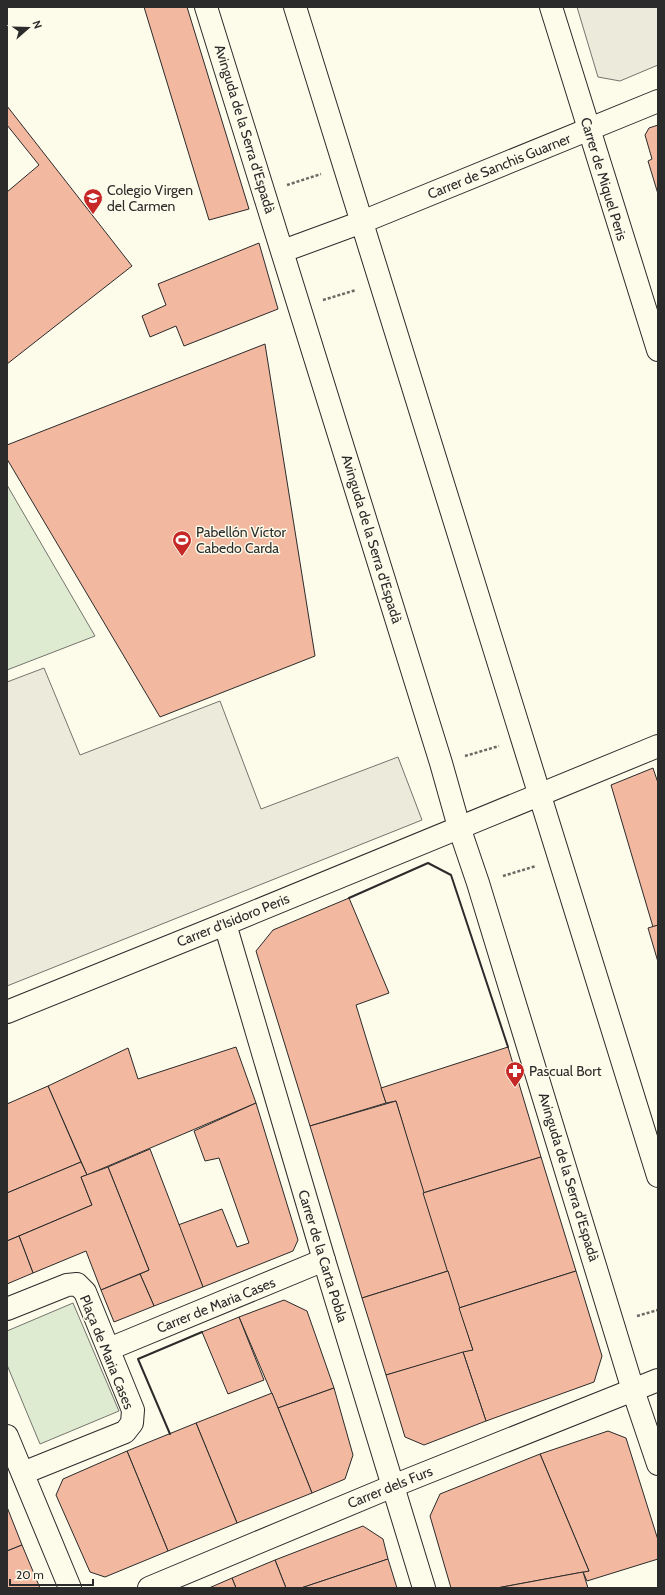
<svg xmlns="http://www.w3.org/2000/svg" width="665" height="1595" viewBox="0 0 665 1595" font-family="Cabin,sans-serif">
	<rect width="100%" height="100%" fill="#fdfbea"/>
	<g fill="#deebd1" stroke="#74746e">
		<polygon points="7,485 95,636 7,670"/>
		<polygon points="73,1303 119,1411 40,1444 7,1365 7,1331"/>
	</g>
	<g fill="#eceadb" stroke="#74746e">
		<polygon points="577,7 658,7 658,65 620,81 598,77"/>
		<polygon points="44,668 80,755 220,701 261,809 398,757 422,820 7,986 7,682"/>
	</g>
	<g fill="#f2b8a0" stroke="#2b2b2b">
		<polygon points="144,7 187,7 249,209 209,220"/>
		<polygon points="7,106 132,266 7,364 7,192 39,165 7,125"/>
		<polygon points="658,125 658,194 648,161 652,159 645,135 649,128"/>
		<polygon points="259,243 278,309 184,346 176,326 150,337 142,316 166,305 158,284"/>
		<polygon points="265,344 315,656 160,717 7,459 7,445"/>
		<polygon points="653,768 658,783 658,925 653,927 611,785"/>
		<polygon points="349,898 389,993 356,1005 386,1103 310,1126 256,951 273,930"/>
		<polygon points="658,925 658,962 648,928"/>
		<polygon points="236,1047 256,1103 87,1175 48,1086 128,1048 138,1079"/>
		<polygon points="508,1047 541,1157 423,1193 396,1101 386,1103 381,1088"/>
		<polygon points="48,1086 81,1162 7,1193 7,1104"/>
		<polygon points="396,1101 448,1271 362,1298 310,1126"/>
		<polygon points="256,1103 298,1240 293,1251 203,1287 178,1225 222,1209 237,1247 249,1243 219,1158 205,1161 194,1131"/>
		<polygon points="150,1149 203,1287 154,1306 140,1274 149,1270 108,1167"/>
		<polygon points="541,1157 576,1271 459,1308 423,1193"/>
		<polygon points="81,1162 87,1175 81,1177 92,1205 7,1241 7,1193"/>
		<polygon points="108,1167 149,1270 101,1290 86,1251 33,1273 19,1236 92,1205 81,1177"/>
		<polygon points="19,1236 33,1273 7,1284 7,1241"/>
		<polygon points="448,1271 473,1350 386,1375 362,1298"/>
		<polygon points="576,1271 602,1356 594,1382 486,1421 463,1352 473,1350 459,1308"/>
		<polygon points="140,1274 154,1306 114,1322 101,1290"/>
		<polygon points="284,1300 307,1311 334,1388 278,1408 239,1317"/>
		<polygon points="239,1317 264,1380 228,1394 202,1332"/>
		<polygon points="463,1352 486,1421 424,1445 405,1437 386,1375"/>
		<polygon points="334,1388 353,1455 345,1479 312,1493 278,1408"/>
		<polygon points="272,1393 312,1493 237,1523 196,1423"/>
		<polygon points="196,1423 237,1523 168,1551 127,1451"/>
		<polygon points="608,1431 626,1438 658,1540 658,1559 587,1581 583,1572 589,1571 540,1454"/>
		<polygon points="127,1451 168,1551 105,1577 90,1572 56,1495 63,1479"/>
		<polygon points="540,1454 589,1571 497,1588 451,1588 430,1516 440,1494"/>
		<polygon points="7,1507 22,1545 7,1551"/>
		<polygon points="363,1526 383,1539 388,1559 301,1588 286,1588 275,1560"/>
		<polygon points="22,1545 40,1588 7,1588 7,1551"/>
		<polygon points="388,1559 397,1588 301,1588"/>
		<polygon points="275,1560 286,1588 236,1588 232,1578"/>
		<polygon points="583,1572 588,1588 497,1588"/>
		<polygon points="232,1578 236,1588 209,1588"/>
	</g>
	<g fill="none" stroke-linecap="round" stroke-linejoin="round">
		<g stroke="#2b2b2b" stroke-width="24">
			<g id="street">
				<polyline points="551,7 658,350"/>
				<polyline points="283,251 362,222 658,101"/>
				<polyline points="225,924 324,1260 424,1588"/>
				<polyline points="7,1012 225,924 658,746"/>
				<polyline points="7,1309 67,1285 77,1284 85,1292 133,1410 132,1423 125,1432 23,1473"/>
				<polyline points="109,1349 324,1260"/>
				<polyline points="7,1436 70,1588"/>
				<polyline points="149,1588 393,1486 658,1380"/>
			</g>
		</g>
		<g stroke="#2b2b2b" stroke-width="24">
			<g id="secondary">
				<polyline points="206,7 441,763 459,827 478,883 633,1390 658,1464"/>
				<polyline points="295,7 658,1176"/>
			</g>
		</g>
		<g stroke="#6a6964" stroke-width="2.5" stroke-dasharray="3 2" stroke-linecap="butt">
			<polyline points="287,185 321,174"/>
			<polyline points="323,300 356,290"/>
			<polyline points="465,756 499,746"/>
			<polyline points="503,876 536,866"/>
			<polyline points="637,1316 658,1310"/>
		</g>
		<use href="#street" stroke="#fdfbea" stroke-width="22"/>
		<use href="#secondary" stroke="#fdfbea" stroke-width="22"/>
		<g stroke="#2b2b2b" stroke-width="2">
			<polyline points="349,898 428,863 451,875 508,1047"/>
			<polyline points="170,1434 138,1359 202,1332"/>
		</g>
	</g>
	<defs>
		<g id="school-pin" transform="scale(1)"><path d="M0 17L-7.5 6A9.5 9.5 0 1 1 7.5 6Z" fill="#c62828" stroke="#fdfbea"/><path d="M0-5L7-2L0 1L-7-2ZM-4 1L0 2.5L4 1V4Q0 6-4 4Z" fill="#fff"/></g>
		<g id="stadium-pin" transform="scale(1)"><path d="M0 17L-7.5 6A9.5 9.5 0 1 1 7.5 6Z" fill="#c62828" stroke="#fdfbea"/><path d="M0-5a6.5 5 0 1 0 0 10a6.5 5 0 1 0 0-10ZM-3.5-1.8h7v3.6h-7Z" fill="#fff"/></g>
		<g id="pharmacy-pin" transform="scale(1)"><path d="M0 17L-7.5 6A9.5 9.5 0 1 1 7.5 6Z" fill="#c62828" stroke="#fdfbea"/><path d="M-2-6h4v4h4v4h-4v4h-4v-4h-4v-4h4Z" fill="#fff"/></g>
	</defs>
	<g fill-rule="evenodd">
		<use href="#school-pin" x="93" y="198"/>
		<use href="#stadium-pin" x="182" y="540"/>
		<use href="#pharmacy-pin" x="515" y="1071"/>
	</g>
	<g text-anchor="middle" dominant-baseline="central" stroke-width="3" stroke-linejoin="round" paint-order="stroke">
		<g font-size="14" fill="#2b2b2b" stroke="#fdfbea">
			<text transform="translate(245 129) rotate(73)">Avinguda de la Serra d'Espadà</text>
			<text transform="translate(499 166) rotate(-22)">Carrer de Sanchis Guarner</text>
			<text transform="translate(604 179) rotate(73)">Carrer de Miquel Peris</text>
			<text transform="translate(372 539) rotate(73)">Avinguda de la Serra d'Espadà</text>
			<text transform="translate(233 920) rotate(-22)">Carrer d'Isidoro Peris</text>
			<text transform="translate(569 1177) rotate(73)">Avinguda de la Serra d'Espadà</text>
			<text transform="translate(323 1256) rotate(73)">Carrer de la Carta Pobla</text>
			<text transform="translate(216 1305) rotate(-22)">Carrer de Maria Cases</text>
			<text transform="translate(107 1352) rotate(68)">Plaça de Maria Cases</text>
			<text transform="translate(390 1487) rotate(-22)">Carrer dels Furs</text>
		</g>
		<g font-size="14" fill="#2b2b2b" stroke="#fdfbea" text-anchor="start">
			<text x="107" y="190">Colegio Virgen<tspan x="107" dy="16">del Carmen</tspan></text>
			<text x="196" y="532">Pabellón Víctor<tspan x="196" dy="16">Cabedo Carda</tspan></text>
			<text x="529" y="1071">Pascual Bort</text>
		</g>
	</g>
	<rect width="665" height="1595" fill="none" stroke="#2b2b2b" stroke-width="16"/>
	<g transform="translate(28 28) rotate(70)" stroke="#fdfbea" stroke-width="3" paint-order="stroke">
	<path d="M0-3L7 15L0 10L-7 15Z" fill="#2b2b2b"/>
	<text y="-6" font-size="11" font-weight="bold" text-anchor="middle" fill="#2b2b2b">N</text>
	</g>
	<path d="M10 1579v6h83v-6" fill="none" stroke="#2b2b2b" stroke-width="2"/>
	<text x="16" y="1579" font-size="12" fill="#2b2b2b" stroke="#fdfbea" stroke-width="3" paint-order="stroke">20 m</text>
</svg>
